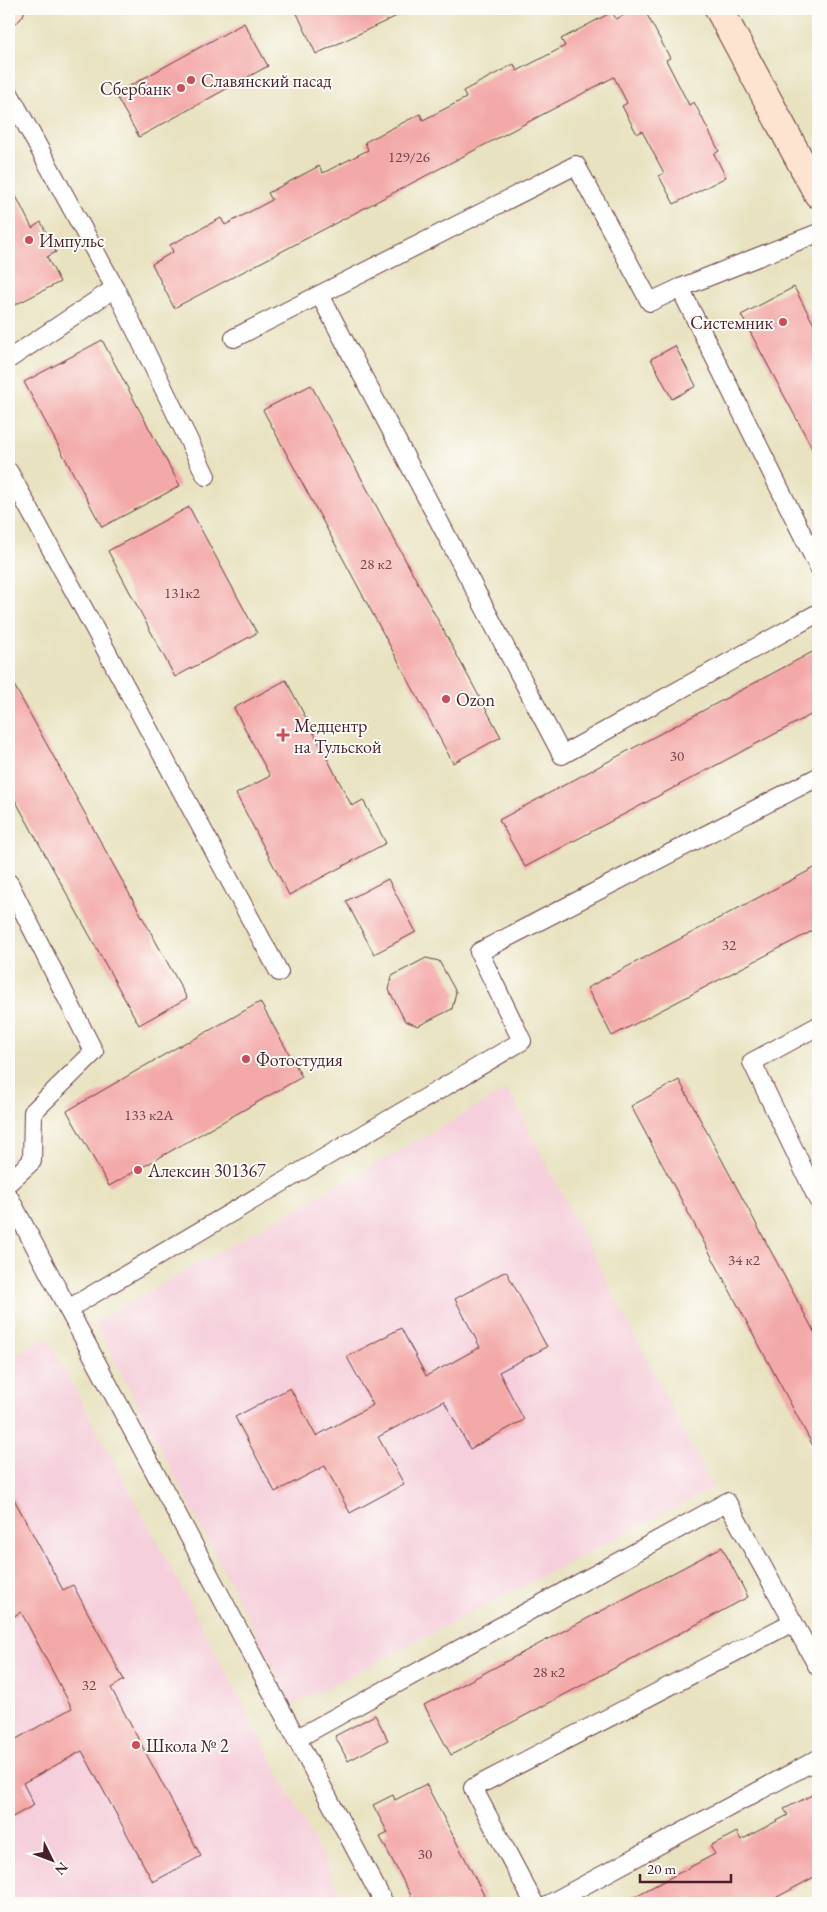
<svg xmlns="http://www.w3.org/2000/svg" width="827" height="1912" viewBox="0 0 827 1912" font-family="'EB Garamond',serif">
	<rect width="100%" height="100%" fill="#fdfcf7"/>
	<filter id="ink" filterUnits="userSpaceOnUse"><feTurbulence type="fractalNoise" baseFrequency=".02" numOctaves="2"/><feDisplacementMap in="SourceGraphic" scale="10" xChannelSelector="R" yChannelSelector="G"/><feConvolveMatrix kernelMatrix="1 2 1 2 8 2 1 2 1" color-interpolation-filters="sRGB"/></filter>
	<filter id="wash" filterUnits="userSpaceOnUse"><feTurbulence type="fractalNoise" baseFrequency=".0096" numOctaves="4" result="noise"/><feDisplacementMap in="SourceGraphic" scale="20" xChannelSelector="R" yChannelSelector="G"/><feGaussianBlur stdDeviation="1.12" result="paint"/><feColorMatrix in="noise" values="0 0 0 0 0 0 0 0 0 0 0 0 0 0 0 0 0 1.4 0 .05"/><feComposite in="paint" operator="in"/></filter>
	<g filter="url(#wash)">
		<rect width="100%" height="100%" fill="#e8e2c0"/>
		<g fill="#f5cfdb">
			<polygon points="508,1089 713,1488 293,1705 95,1322"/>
			<polygon points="47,1338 181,1586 346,1903 9,1903 9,1359"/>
		</g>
		<g id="blocks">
			<g fill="#f3a9a8">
				<polygon points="295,9 399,9 401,14 316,54"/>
				<polygon points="636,9 644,9 670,58 666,60 689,105 694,102 719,151 714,154 726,177 674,204 659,176 664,173 642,131 637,134 622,106 627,103 614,77 174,308 152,264 173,252 170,245 221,218 225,225 272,200 268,193 319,166 323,173 368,150 365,142 420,114 423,120 466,98 463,91 514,64 517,71 565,46 561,39 612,12 616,19"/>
				<polygon points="244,23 268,66 139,137 115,94"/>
				<polygon points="9,182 32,228 41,222 56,252 47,257 60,282 9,308"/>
				<polygon points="794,287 818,332 818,459 741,315"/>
				<polygon points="102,340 180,486 102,527 24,382"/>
				<polygon points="675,346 696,386 672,399 651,359"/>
				<polygon points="311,385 501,737 453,763 263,410"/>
				<polygon points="189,507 257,633 175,677 108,551"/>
				<polygon points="818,649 818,711 525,867 499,820"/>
				<polygon points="9,676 187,998 139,1025 9,789"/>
				<polygon points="286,680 352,806 363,800 386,843 289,895 236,794 270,776 234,708"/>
				<polygon points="818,866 818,928 612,1036 587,988"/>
				<polygon points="388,879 416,932 374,954 346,901"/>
				<polygon points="426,958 439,961 456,992 452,1009 418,1026 405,1021 389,990 392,976"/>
				<polygon points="260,1002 302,1077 109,1186 67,1111 188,1041 189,1042"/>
				<polygon points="679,1080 818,1339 818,1455 631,1106"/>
				<polygon points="506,1271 547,1347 499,1372 524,1420 470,1449 444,1401 378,1437 404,1484 350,1513 325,1466 275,1492 235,1417 290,1388 316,1436 373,1405 347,1357 401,1328 426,1376 453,1362 480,1347 455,1299"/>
				<polygon points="9,1490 63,1590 73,1585 124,1680 111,1688 201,1856 153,1882 82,1751 23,1783 34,1805 9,1819 9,1743 72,1708 21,1612 9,1619"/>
				<polygon points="722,1547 748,1597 451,1755 424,1705"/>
				<polygon points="375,1715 388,1740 348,1761 335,1736"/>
				<polygon points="426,1784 470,1868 488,1903 415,1903 380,1837 388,1833 373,1805 393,1795 395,1800"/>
				<polygon points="818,1792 818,1875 766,1903 622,1903 715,1854 710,1846 737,1832 741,1840 788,1815 784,1809"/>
			</g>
		</g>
	</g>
	<g filter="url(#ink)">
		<use href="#blocks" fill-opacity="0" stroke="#623c41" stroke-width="1"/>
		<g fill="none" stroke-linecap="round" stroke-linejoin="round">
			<g stroke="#623c41" stroke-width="20">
				<g id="service">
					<polyline points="9,93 115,288 206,476"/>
					<polyline points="680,288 818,566"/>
					<polyline points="320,295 562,755 818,613"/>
					<polyline points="234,338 576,165 650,302 680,288 818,233"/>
					<polyline points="9,359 115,288"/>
					<polyline points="9,472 92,624 279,972"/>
					<polyline points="9,883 94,1052 33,1112 32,1161 9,1182"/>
					<polyline points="818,1026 752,1062 818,1200"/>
					<polyline points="9,1197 68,1309"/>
					<polyline points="296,1739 727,1502 818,1667"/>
					<polyline points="384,1903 68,1309 522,1041 479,952 818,777"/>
					<polyline points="534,1903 473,1788 793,1622"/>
					<polyline points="551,1903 818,1759"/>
				</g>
			</g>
			<g stroke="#623c41" stroke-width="30">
				<g id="secondary">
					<polyline points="719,9 818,194"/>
					<polyline points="9,10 10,9"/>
				</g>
			</g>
			<use href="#service" stroke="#fff" stroke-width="18"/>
			<use href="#secondary" stroke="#fde4d1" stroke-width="28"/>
		</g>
	</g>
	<g fill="#d1495b" stroke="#fdfcf7" stroke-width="2">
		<circle cx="191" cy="80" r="5"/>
		<circle cx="181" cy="88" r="5"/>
		<circle cx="29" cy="240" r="5"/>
		<circle cx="783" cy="322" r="5"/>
		<circle cx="446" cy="699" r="5"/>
		<path d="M280.5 727.5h5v5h5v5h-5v5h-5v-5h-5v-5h5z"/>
		<circle cx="246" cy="1059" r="5"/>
		<circle cx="138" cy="1170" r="5"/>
		<circle cx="136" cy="1745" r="5"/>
	</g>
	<g text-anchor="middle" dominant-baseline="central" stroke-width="4" stroke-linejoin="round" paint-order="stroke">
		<g font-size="15" fill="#74424a">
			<text x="409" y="156">129/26</text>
			<text x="376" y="563">28 к2</text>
			<text x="182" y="592">131к2</text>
			<text x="677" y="755">30</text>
			<text x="729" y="944">32</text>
			<text x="149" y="1114">133 к2А</text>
			<text x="744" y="1259">34 к2</text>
			<text x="549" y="1671">28 к2</text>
			<text x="89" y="1684">32</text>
			<text x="425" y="1853">30</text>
		</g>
		<g font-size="18" fill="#4a1f2b" stroke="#fdfcf7" text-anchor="start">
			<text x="201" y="80">Славянский пасад</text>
			<text x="171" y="88" text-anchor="end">Сбербанк</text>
			<text x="39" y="240">Импульс</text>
			<text x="773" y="322" text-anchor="end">Системник</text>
			<text x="456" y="699">Ozon</text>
			<text x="294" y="725">Медцентр<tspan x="294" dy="21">на Тульской</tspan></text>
			<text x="256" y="1059">Фотостудия</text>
			<text x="148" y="1170">Алексин 301367</text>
			<text x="146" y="1745">Школа № 2</text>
		</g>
	</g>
	<rect width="827" height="1912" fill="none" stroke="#fdfcf7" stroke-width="30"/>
	<g transform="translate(52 1860) rotate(132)" stroke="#fdfcf7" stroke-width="4" paint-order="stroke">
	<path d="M0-4L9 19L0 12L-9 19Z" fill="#4a1f2b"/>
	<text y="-8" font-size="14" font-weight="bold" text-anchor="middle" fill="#4a1f2b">N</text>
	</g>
	<path d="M640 1874v8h91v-8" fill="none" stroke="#4a1f2b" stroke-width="2.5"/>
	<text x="647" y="1874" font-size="15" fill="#4a1f2b" stroke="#fdfcf7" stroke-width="4" paint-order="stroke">20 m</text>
</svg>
